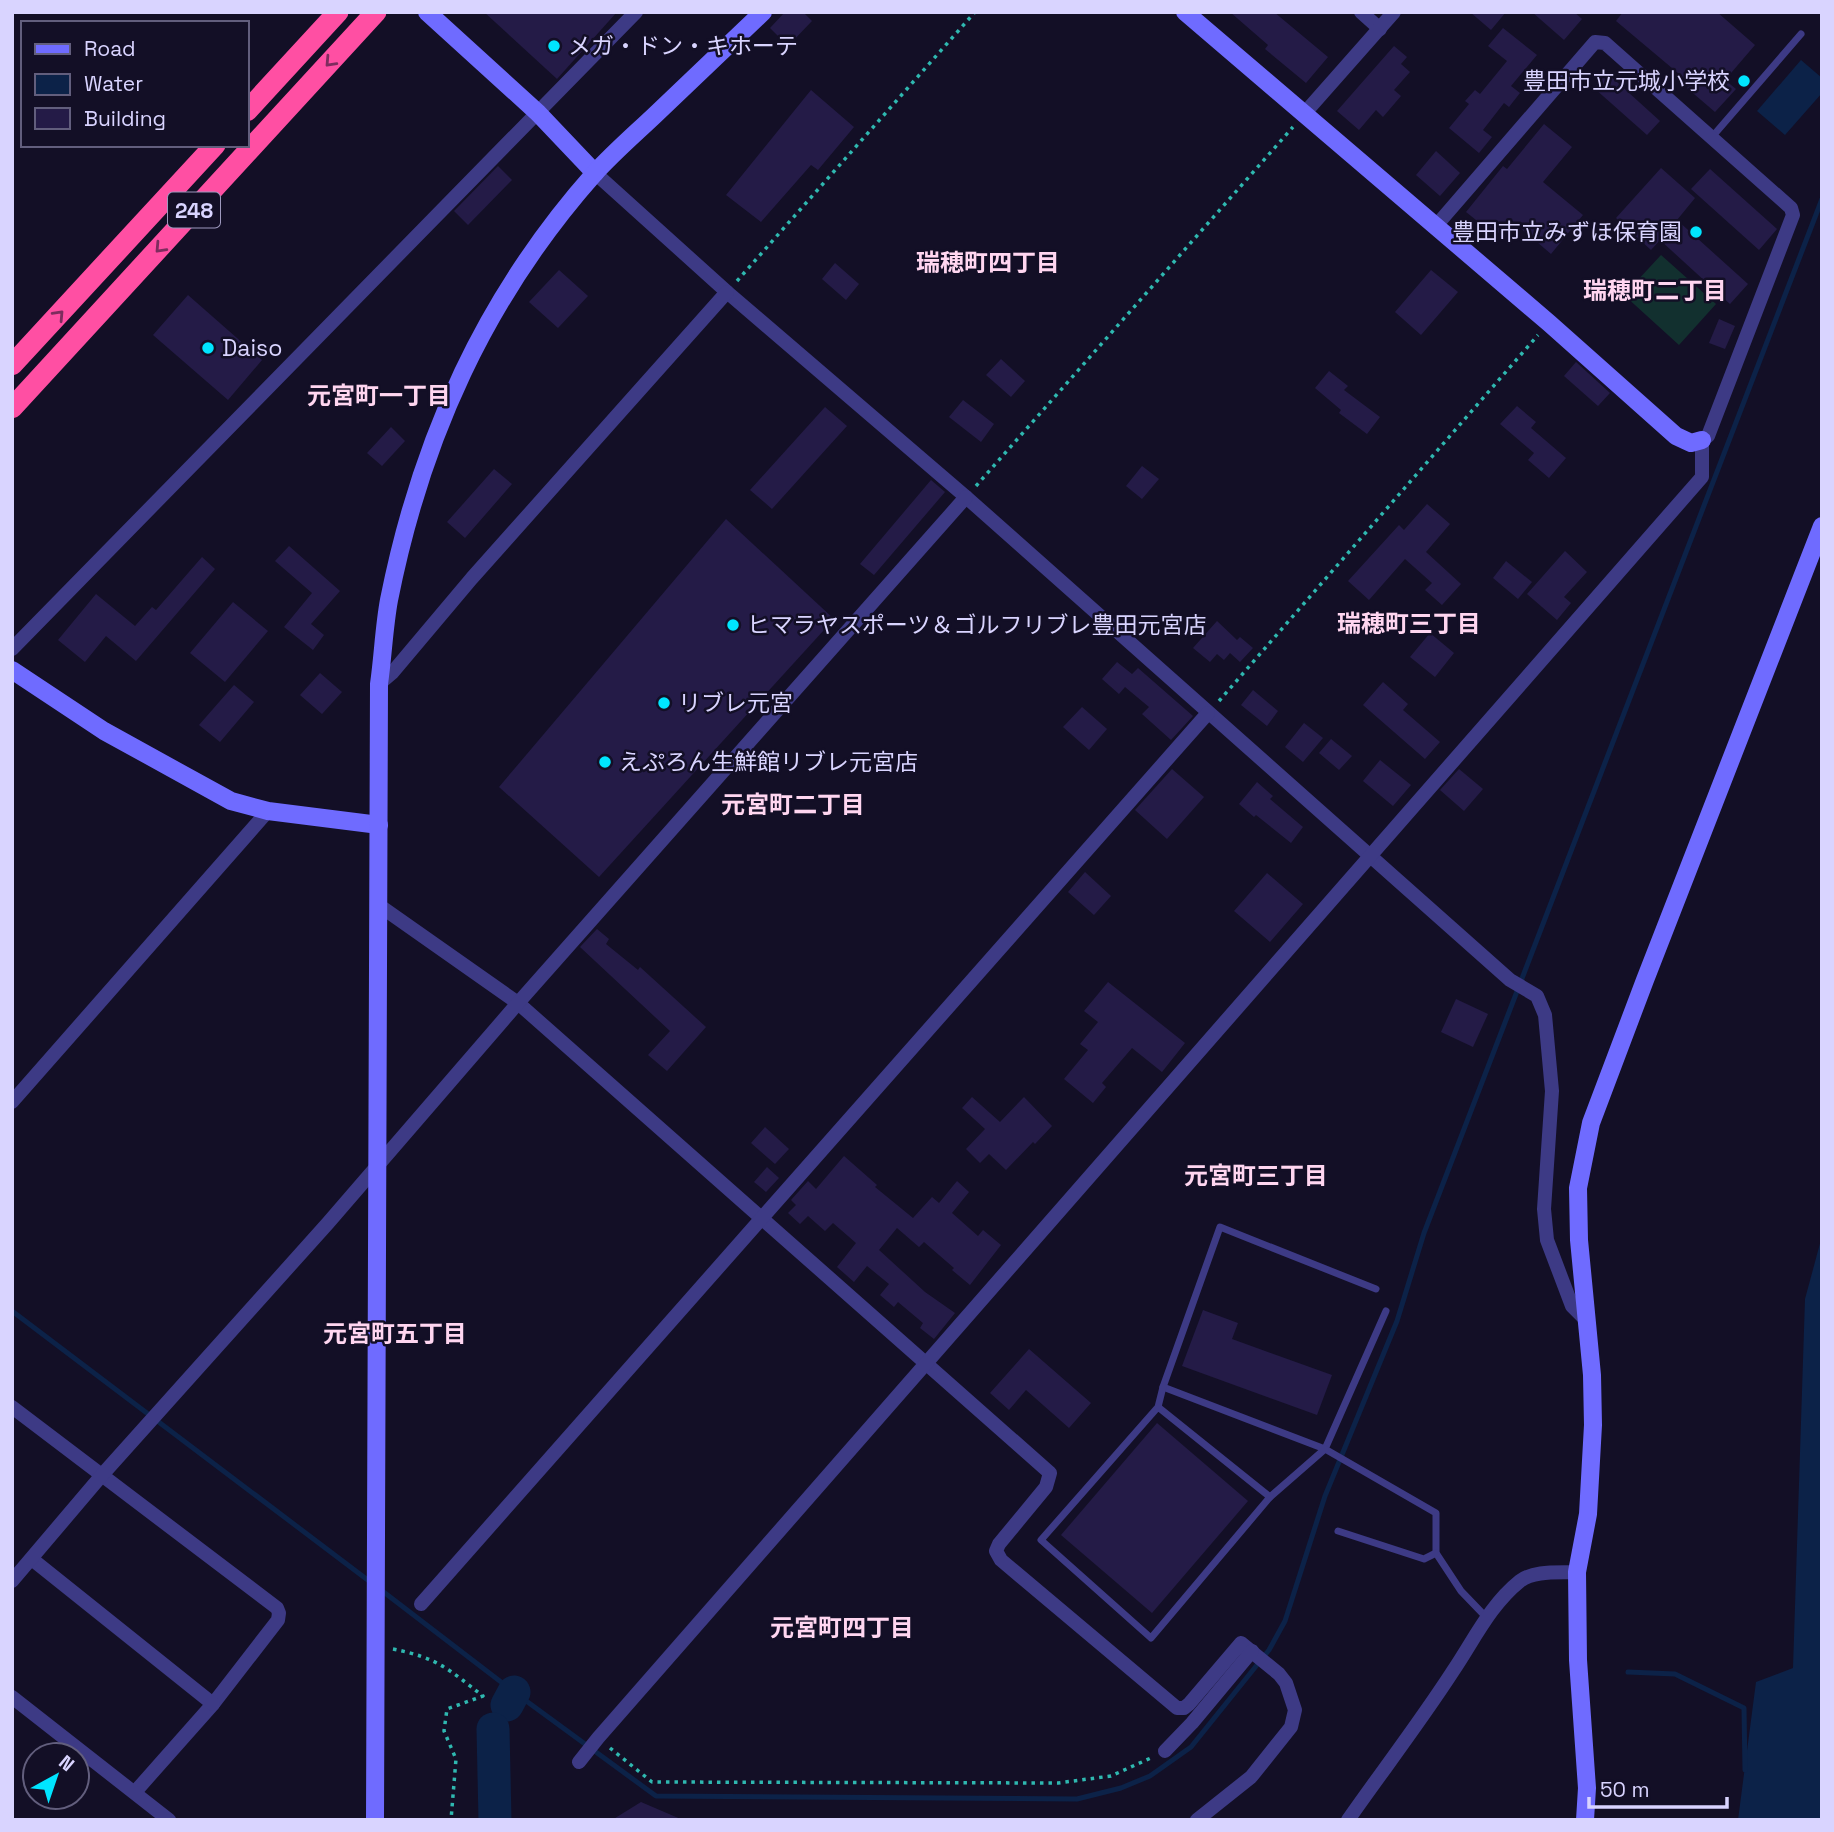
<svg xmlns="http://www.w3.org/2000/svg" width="1834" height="1832" viewBox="0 0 1834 1832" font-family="'Space Grotesk','Noto Sans JP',sans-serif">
	<rect width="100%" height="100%" fill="#130f26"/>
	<polygon fill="#12302f" points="1661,255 1716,304 1679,345 1624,295"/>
	<g fill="#0c2248">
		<polygon points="1801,60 1822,78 1822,93 1785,135 1757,111"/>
		<polygon points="1822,1236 1822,1820 1738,1820 1756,1682 1793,1668 1805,1299"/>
	</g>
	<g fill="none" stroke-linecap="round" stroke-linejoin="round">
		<g stroke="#0c2248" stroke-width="5">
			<polyline points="12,1311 373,1584"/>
			<polyline points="381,1590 514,1692 656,1796 1077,1799 1121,1788 1150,1776 1191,1747 1269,1650 1285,1621 1325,1496 1397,1321 1424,1233 1822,199"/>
			<polyline points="1628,1672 1675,1674 1744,1708 1745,1770"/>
		</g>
		<g stroke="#0c2248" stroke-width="33">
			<polyline points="507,1705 514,1692"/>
			<polyline points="493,1729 495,1820"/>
		</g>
	</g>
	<g fill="#241b47">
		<polygon points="484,12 617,12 557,79"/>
		<polygon points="785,12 803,12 812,21 788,46 770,28"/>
		<polygon points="1230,12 1274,12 1328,57 1306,83 1265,49 1268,45"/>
		<polygon points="1470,12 1506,12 1491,30"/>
		<polygon points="1532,12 1574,12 1582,19 1564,40"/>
		<polygon points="1623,12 1717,12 1755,45 1725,80 1736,89 1715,112 1687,88 1691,84 1616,21"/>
		<polygon points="1503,28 1537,55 1511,86 1520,93 1509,107 1504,103 1483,130 1492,137 1479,153 1449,128 1469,104 1465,101 1475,90 1480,94 1507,61 1488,46"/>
		<polygon points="1394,46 1407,57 1401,64 1410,72 1394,90 1401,96 1383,117 1376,110 1359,130 1337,111"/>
		<polygon points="1607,73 1660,121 1647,135 1594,88"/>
		<polygon points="811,90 854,127 818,170 811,165 761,222 726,195"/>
		<polygon points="1544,124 1572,147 1543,182 1583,215 1551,254 1510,219 1496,236 1466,212 1503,166 1507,169"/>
		<polygon points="1436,151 1460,173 1440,196 1416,175"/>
		<polygon points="498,166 512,180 468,225 454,211"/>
		<polygon points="1661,168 1695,198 1677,220 1748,284 1730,304 1660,240 1651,250 1616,218"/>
		<polygon points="1710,169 1777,229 1759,250 1691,189"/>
		<polygon points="835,263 859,284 846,300 822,279"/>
		<polygon points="559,270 588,296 558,328 529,302"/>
		<polygon points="1431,270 1458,292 1421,335 1395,312"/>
		<polygon points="188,295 262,360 228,400 153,335"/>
		<polygon points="1719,319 1735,326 1725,349 1709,343"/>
		<polygon points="1001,359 1025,381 1011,397 986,375"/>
		<polygon points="1576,362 1610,393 1598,406 1564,376"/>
		<polygon points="1329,371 1348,386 1344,390 1380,417 1367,434 1339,413 1341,410 1315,388"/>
		<polygon points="963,400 994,424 981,442 949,417"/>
		<polygon points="1517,406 1536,422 1531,428 1566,458 1549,478 1528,460 1534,453 1500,424"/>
		<polygon points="825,407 847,426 772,509 750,490"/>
		<polygon points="391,427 405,441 382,466 367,453"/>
		<polygon points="1142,466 1159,479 1142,499 1126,486"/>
		<polygon points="494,469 512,484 465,538 447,522"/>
		<polygon points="931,480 945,492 874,575 860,564"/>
		<polygon points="1427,504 1450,524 1426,552 1461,584 1442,605 1425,590 1432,583 1405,559 1369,600 1348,581 1399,525 1404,530"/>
		<polygon points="726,519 834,619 599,877 499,787"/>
		<polygon points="289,546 340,591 311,624 324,635 313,650 284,627 312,593 275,561"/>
		<polygon points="1565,551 1587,572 1564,597 1571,603 1557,620 1527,594"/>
		<polygon points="202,557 215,569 136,661 106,636 85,662 58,640 96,594 135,626 152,607 156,610"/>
		<polygon points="1506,561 1532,582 1518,599 1493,578"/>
		<polygon points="233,602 268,631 225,682 190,653"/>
		<polygon points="1217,621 1237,640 1240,637 1253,648 1240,662 1230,653 1224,660 1217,654 1210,662 1193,648"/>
		<polygon points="1430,633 1454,653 1435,677 1410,657"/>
		<polygon points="1117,662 1132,674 1138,668 1193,716 1171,740 1142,714 1149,707 1125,687 1119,694 1102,679"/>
		<polygon points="320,673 342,692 322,714 300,695"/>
		<polygon points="1383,682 1408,704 1403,710 1440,742 1425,759 1363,705"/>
		<polygon points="234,685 254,702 220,742 199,725"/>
		<polygon points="1253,690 1278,711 1267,726 1241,705"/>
		<polygon points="1082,707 1107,729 1089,750 1063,727"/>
		<polygon points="1304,723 1323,738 1303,762 1285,747"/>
		<polygon points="1331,739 1352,756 1339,770 1319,753"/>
		<polygon points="1380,760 1411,785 1393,806 1363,781"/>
		<polygon points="1172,769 1204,797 1167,839 1135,810"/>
		<polygon points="1459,769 1483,789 1464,811 1440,790"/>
		<polygon points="1257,782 1273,796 1270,799 1303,827 1291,843 1256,815 1254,817 1239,804"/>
		<polygon points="1085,872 1111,896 1094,915 1068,892"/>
		<polygon points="1267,873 1303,904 1270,942 1234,911"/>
		<polygon points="597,929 609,939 606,944 638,970 640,967 706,1027 667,1071 648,1055 670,1031 580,947"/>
		<polygon points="1108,982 1185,1043 1162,1072 1132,1048 1102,1083 1106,1087 1093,1103 1064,1079 1088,1050 1080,1044 1098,1022 1084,1011"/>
		<polygon points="1456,999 1488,1014 1473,1047 1441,1032"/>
		<polygon points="972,1097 1000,1122 1024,1097 1052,1126 1035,1144 1033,1142 1006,1170 989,1154 980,1163 966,1149 985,1129 962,1108"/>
		<polygon points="765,1127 789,1149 775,1164 751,1143"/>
		<polygon points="844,1156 877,1185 875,1187 913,1218 932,1197 939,1203 957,1181 969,1192 952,1213 978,1236 983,1230 1001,1245 970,1285 952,1270 954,1268 924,1242 919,1247 897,1228 879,1250 925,1292 955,1313 934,1339 920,1328 923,1323 898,1302 894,1307 880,1295 889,1284 867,1266 854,1282 837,1267 856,1243 833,1223 825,1231 808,1216 800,1224 788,1213 796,1205 791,1200 808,1181 816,1189"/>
		<polygon points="767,1167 779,1178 766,1192 754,1182"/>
		<polygon points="1203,1310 1238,1323 1232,1339 1332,1375 1317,1415 1182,1366"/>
		<polygon points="1029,1349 1091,1403 1069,1428 1026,1390 1009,1410 990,1393"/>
		<polygon points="1157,1423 1248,1501 1152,1613 1061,1535"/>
		<polygon points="641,1802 683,1820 612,1820"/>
	</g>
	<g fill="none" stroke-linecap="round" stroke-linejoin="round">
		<g stroke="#2fb8b0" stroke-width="3.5" stroke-dasharray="3.5 5" stroke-linecap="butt">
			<polyline points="737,281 975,12"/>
			<polyline points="976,486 1293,127"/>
			<polyline points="1219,701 1538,335"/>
			<path d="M393,1649C438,1658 448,1669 483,1696L447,1709L444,1731L456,1759L451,1820"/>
			<polyline points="610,1748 652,1782 1058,1783 1111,1776 1153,1757"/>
			<polyline points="623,1820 623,1819"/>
		</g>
		<g stroke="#3d3a85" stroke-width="7">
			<polyline points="1712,137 1801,34"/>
			<polyline points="1386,1311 1325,1449 1436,1513 1436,1553 1461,1591 1486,1617"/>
			<polyline points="1163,1387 1325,1449 1270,1497"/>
			<polyline points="1158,1407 1270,1497 1151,1638 1041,1540 1158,1407 1163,1387 1220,1227 1376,1289"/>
			<polyline points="1338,1531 1424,1559 1436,1553"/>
		</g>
		<g stroke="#3d3a85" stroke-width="14">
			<polyline points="1361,12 1380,29"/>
			<polyline points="1303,115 1394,12"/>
			<polyline points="595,173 727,292 966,497 1510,980 1537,996 1545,1015 1552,1091 1544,1209 1547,1240 1572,1306 1586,1320"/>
			<polyline points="12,649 636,12"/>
			<polyline points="379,684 392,673 472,578 727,292"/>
			<polyline points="380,906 518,1003 1050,1473 1046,1487 999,1544 996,1551 1001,1560 1177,1708 1184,1708 1189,1704 1241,1643 1279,1674 1286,1683 1295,1710 1291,1727 1251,1777 1197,1820"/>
			<polyline points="12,1102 268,811"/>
			<polyline points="12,1407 277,1608 279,1613 278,1620 213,1704 135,1792"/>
			<polyline points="33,1560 213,1704"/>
			<polyline points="12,1581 102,1475 328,1223 518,1003 966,497"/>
			<polyline points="421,1604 1208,713"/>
			<polyline points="12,1697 169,1820"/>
			<polyline points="1165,1751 1192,1723 1252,1651"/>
			<polyline points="579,1762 598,1738 1702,477 1702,440 1708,436 1793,215 1791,208 1605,43 1595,42 1435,227"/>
			<path d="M1348,1820C1383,1770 1420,1722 1453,1671C1474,1640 1490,1605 1520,1581C1534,1570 1560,1573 1577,1572"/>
		</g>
		<g stroke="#6f6bff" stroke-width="18">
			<polyline points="427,12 538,113 595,173"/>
			<polyline points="1185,12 1549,323 1676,436 1691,443 1702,440"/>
			<polyline points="12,670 104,731 231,801 268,811 379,825"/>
			<path d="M375,1820L379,684C383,656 384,627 389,600C421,439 485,297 594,174C613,153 635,134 655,115C691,81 727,46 763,12"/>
			<polyline points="1585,1820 1587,1788 1578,1660 1577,1572 1588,1514 1593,1425 1592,1375 1579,1240 1578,1188 1591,1123 1645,980 1822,526"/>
		</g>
		<g stroke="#ff4fa3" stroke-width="21">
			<polyline points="247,111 338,12"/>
			<polyline points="12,365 215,145"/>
			<polyline points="12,408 376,12"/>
		</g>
	</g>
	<defs><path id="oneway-chevron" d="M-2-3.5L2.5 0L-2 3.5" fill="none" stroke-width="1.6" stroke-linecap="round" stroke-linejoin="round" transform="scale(1.75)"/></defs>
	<g stroke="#7d2c5e">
		<use href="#oneway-chevron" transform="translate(330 62) rotate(133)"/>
		<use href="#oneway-chevron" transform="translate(160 248) rotate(133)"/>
		<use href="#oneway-chevron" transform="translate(59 315) rotate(-47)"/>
	</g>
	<g fill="#00e5ff" stroke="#130f26" stroke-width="2.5">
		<circle cx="554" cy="46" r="7"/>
		<circle cx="1744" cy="81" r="7"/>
		<circle cx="1696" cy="232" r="7"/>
		<circle cx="208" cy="348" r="7"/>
		<circle cx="733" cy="625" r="7"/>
		<circle cx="664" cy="703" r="7"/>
		<circle cx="605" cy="762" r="7"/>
	</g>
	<g text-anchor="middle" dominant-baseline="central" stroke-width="5" stroke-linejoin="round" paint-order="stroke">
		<rect fill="#130f26" stroke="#9e99be" stroke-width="2" x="168" y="192.5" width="52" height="35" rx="5"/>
		<g font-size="21" font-weight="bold" fill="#d9d4ff">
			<text x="194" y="210">248</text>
		</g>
		<g font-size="23" fill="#d9d4ff" stroke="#130f26" text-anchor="start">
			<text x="568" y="46">メガ・ドン・キホーテ</text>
			<text x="1730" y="81" text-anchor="end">豊田市立元城小学校</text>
			<text x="1682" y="232" text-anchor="end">豊田市立みずほ保育園</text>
			<text x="222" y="348">Daiso</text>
			<text x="747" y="625">ヒマラヤスポーツ＆ゴルフリブレ豊田元宮店</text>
			<text x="678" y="703">リブレ元宮</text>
			<text x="619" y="762">えぷろん生鮮館リブレ元宮店</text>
		</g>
		<g font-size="24" font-weight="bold" fill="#ffd6f0" stroke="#130f26">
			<text x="988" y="262">瑞穂町四丁目</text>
			<text x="1655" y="290">瑞穂町二丁目</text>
			<text x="379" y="395">元宮町一丁目</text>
			<text x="1409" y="623">瑞穂町三丁目</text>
			<text x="793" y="804">元宮町二丁目</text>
			<text x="1256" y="1175">元宮町三丁目</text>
			<text x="395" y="1333">元宮町五丁目</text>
			<text x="842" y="1627">元宮町四丁目</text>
		</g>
	</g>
	<rect width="1834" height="1832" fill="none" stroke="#d9d4ff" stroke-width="28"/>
	<rect x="21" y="21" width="228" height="126" fill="#130f26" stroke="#625e7d" stroke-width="2"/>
	<rect x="35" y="44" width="35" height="10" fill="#6f6bff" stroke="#625e7d" stroke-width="2"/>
	<text x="84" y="56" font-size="21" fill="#d9d4ff">Road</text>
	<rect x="35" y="74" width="35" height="21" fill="#0c2248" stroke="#625e7d" stroke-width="2"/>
	<text x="84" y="91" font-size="21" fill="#d9d4ff">Water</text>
	<rect x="35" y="108" width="35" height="21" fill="#241b47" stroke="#625e7d" stroke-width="2"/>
	<text x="84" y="126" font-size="21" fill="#d9d4ff">Building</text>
	<g transform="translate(56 1776) rotate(40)"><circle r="33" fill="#130f26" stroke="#625e7d" stroke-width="2"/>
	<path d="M0-5L12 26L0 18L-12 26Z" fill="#00e5ff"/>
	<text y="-10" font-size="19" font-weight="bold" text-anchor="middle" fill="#d9d4ff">N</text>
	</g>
	<path d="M1589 1797v10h138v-10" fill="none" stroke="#d9d4ff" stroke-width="3.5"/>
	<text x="1600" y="1797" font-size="21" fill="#d9d4ff" stroke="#130f26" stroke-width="5" paint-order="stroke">50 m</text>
</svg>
